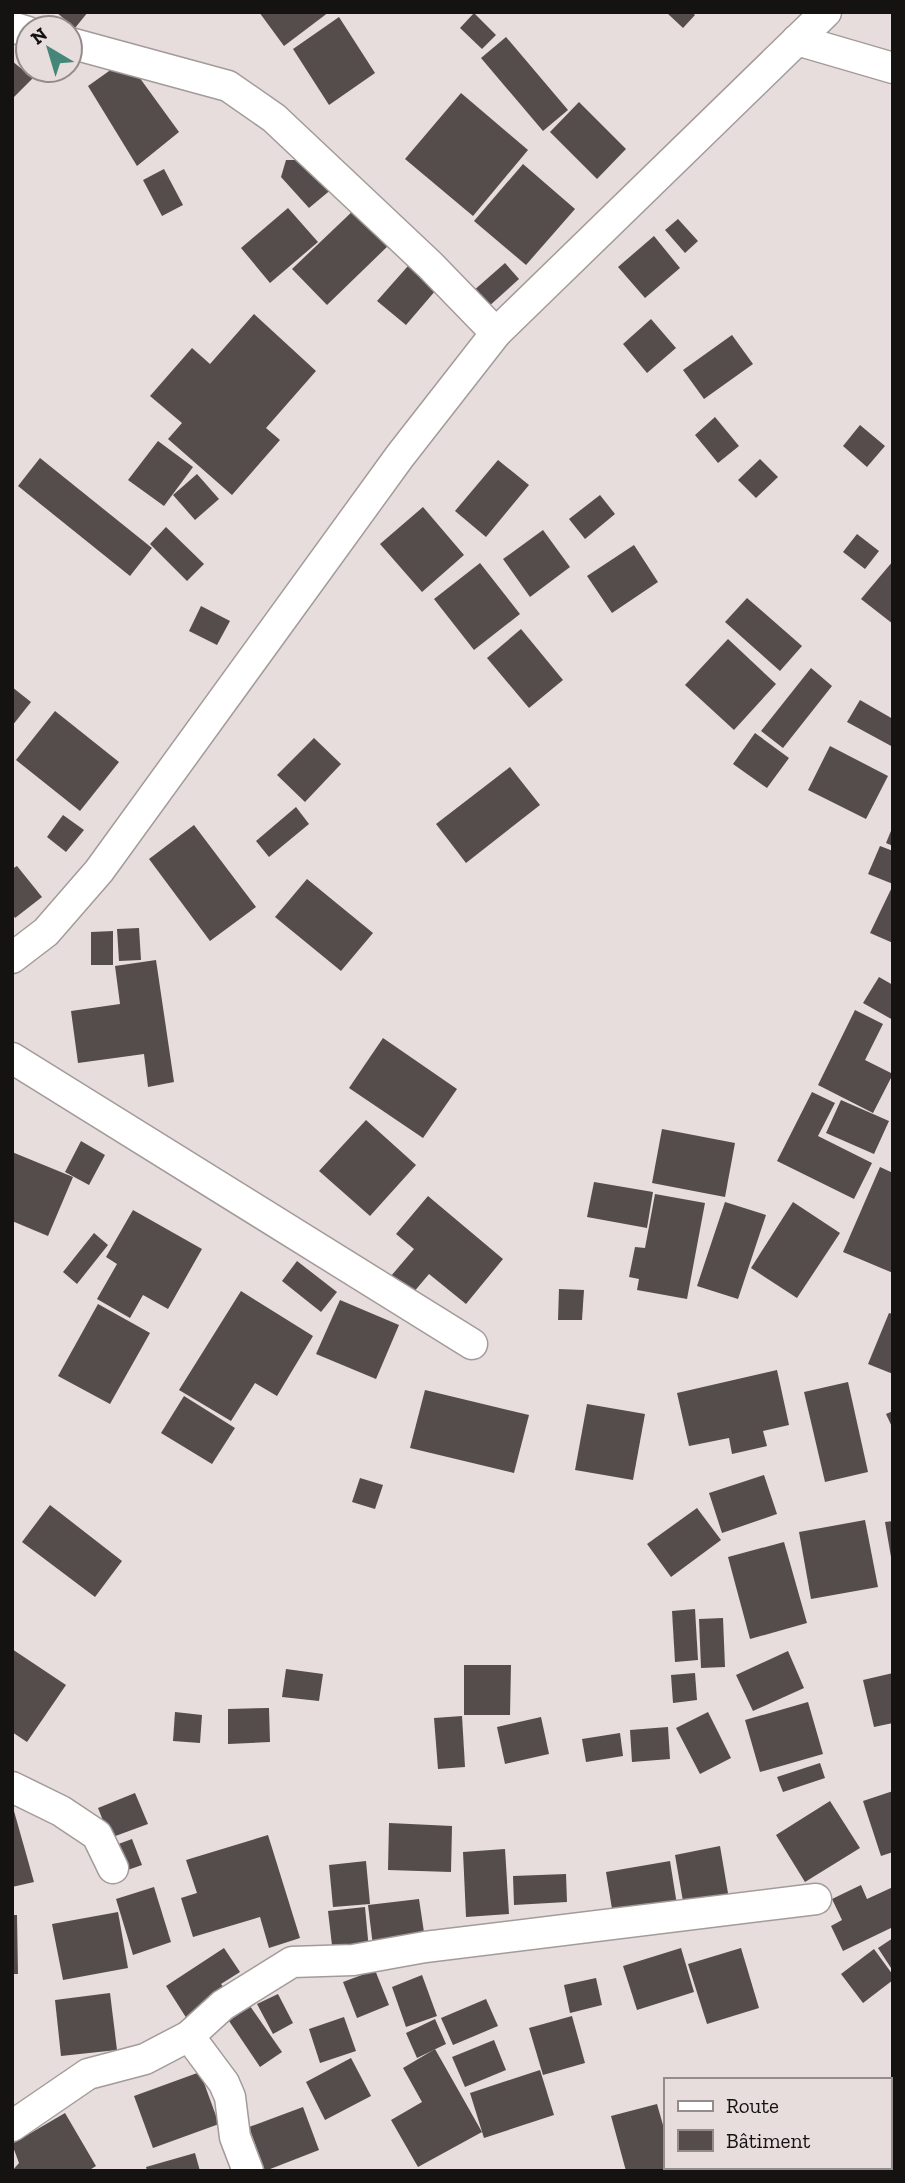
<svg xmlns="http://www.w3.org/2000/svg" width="905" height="2183" viewBox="0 0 905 2183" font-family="'Zilla Slab',serif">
	<rect width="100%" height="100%" fill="#e7dddc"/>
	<g fill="#544d4c">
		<polygon points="56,12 88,12 75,28"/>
		<polygon points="259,12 329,12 284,46"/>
		<polygon points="666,12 692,12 695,15 683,28"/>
		<polygon points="474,13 496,35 482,49 460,28"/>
		<polygon points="339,17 375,73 329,105 293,49"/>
		<polygon points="506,37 568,110 543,131 481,58"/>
		<polygon points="126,59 179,132 137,166 88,86"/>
		<polygon points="12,61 33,78 12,99"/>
		<polygon points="461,93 528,150 473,216 405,159"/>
		<polygon points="579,102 626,149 597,179 550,132"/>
		<polygon points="286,160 309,160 333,188 309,208 281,177"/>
		<polygon points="523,164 575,209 526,265 474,221"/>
		<polygon points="164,169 183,205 162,216 143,180"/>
		<polygon points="357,207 391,243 327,305 292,269"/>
		<polygon points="288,208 318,242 270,283 241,248"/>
		<polygon points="678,219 698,241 685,253 665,230"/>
		<polygon points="654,236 680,268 645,298 618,267"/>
		<polygon points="505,263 519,279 487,308 472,292"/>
		<polygon points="408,266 436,290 406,325 377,301"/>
		<polygon points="254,314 316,371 266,428 280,440 232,495 168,439 182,423 150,396 192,348 210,364"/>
		<polygon points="651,319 676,348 647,373 623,344"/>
		<polygon points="732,335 753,364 704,399 683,370"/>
		<polygon points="715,417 739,446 718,463 695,435"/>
		<polygon points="860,425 885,446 867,467 843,446"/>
		<polygon points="158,441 193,467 164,506 128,480"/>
		<polygon points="40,458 152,548 130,576 18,486"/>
		<polygon points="760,459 778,477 756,498 738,480"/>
		<polygon points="498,460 529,485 486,537 455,511"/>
		<polygon points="197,474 219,499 195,520 173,495"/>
		<polygon points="600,495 615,514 585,539 569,519"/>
		<polygon points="423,507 464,555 422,592 380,544"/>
		<polygon points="166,527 204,564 187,581 150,544"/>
		<polygon points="543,530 570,567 530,597 503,559"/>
		<polygon points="857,534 879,551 865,569 843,552"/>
		<polygon points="634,545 658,582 612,613 587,576"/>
		<polygon points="893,561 893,624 861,599"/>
		<polygon points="480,563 520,614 474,650 434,599"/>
		<polygon points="747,598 802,646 780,671 725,622"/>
		<polygon points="201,606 230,621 217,645 189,631"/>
		<polygon points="521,629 563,680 529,708 487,658"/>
		<polygon points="728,639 776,684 734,730 685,685"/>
		<polygon points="811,668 832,686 783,748 761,731"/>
		<polygon points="12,687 31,702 12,726"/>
		<polygon points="860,700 893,719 893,747 847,722"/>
		<polygon points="55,711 119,762 80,811 16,760"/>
		<polygon points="755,733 789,758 767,788 733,764"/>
		<polygon points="314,738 341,764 305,802 277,775"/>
		<polygon points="830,746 888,776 866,819 808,790"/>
		<polygon points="510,767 540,805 466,863 436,824"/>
		<polygon points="296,807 309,824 269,857 256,841"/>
		<polygon points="63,815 84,830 66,852 47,837"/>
		<polygon points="194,825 256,907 210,941 149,859"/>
		<polygon points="893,826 893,846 886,843"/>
		<polygon points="880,846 893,851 893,884 868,874"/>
		<polygon points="17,866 42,897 15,918 12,913 12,869"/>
		<polygon points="307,879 373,933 341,971 275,917"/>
		<polygon points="893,885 893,943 870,933"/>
		<polygon points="139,928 141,960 119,961 117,929"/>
		<polygon points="113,931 113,965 91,965 91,932"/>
		<polygon points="156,960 174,1082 148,1087 144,1054 78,1063 71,1011 120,1004 115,966"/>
		<polygon points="879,977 893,985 893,1020 863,1003"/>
		<polygon points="855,1010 883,1024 865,1060 893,1074 873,1113 818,1085"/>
		<polygon points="383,1038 457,1089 423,1138 349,1088"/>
		<polygon points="812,1092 835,1103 818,1136 872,1163 854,1199 777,1161"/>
		<polygon points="841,1100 889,1121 874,1154 826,1133"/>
		<polygon points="366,1120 416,1165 370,1216 319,1171"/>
		<polygon points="662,1129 735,1143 725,1197 652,1183"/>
		<polygon points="81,1141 105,1155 89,1185 65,1172"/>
		<polygon points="12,1152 73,1177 48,1236 12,1221"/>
		<polygon points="880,1167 893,1173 893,1273 843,1252"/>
		<polygon points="594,1182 653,1192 647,1228 587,1217"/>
		<polygon points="655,1194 705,1203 687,1299 637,1290 639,1279 629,1277 635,1247 645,1248"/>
		<polygon points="428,1196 503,1259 466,1304 429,1274 413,1293 391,1276 414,1249 396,1234"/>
		<polygon points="725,1202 766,1215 738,1299 697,1286"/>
		<polygon points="793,1202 840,1233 797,1298 751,1268"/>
		<polygon points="133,1210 202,1249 168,1309 143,1295 130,1318 97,1299 117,1264 106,1257"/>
		<polygon points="94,1233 108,1245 77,1284 63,1272"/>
		<polygon points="297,1261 337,1292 321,1312 282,1281"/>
		<polygon points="559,1289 584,1290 582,1320 558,1320"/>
		<polygon points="241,1291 313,1336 277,1396 255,1383 231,1421 179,1390"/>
		<polygon points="340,1300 399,1325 376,1379 316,1354"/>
		<polygon points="98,1304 150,1333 110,1404 58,1376"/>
		<polygon points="889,1313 893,1314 893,1374 868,1364"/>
		<polygon points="777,1370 789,1425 763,1431 767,1446 732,1454 729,1438 689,1446 677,1393"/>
		<polygon points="848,1382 868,1472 825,1482 804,1392"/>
		<polygon points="425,1390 529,1415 514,1473 410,1448"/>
		<polygon points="184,1396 235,1428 212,1464 161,1433"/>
		<polygon points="587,1404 645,1414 633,1480 575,1470"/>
		<polygon points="893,1411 893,1429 886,1414"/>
		<polygon points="764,1475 777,1514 722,1533 709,1493"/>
		<polygon points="360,1478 383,1485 375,1509 352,1502"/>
		<polygon points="50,1505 122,1561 95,1597 22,1542"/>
		<polygon points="697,1508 721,1540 671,1577 647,1544"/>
		<polygon points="865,1520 878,1587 811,1599 799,1532"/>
		<polygon points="893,1521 893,1557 891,1557 885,1522"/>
		<polygon points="784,1542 807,1623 750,1639 728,1557"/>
		<polygon points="695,1609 698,1660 675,1662 672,1611"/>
		<polygon points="723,1618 725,1667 701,1668 699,1619"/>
		<polygon points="12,1649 66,1685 27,1742 12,1732"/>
		<polygon points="788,1651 804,1688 753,1711 736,1675"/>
		<polygon points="464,1665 511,1665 510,1715 464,1715"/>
		<polygon points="286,1669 323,1674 319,1701 282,1697"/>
		<polygon points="695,1673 697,1700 673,1703 671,1675"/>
		<polygon points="893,1673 893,1723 874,1727 863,1680"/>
		<polygon points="808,1702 823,1754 760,1772 745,1720"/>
		<polygon points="269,1708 270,1742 228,1744 228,1709"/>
		<polygon points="175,1712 202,1715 200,1743 173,1741"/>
		<polygon points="708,1712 731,1758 700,1774 676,1728"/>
		<polygon points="462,1716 465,1767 438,1769 434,1718"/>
		<polygon points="541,1717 549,1754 505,1764 497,1727"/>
		<polygon points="668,1727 670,1759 632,1762 630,1730"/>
		<polygon points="620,1733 623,1756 586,1762 582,1739"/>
		<polygon points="820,1763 825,1778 783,1792 777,1777"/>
		<polygon points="893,1791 893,1852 881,1856 863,1801"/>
		<polygon points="135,1793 148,1824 110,1838 98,1808"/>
		<polygon points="830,1801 860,1848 805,1882 776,1835"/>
		<polygon points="12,1804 34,1882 12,1887"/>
		<polygon points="389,1823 452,1826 451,1872 388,1870"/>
		<polygon points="268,1835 300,1938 269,1948 260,1917 193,1937 181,1898 197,1893 186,1860"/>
		<polygon points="132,1839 142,1865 122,1872 113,1846"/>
		<polygon points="720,1846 730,1905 685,1913 675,1855"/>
		<polygon points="505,1849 509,1914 466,1917 463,1852"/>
		<polygon points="366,1861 370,1904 333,1907 329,1865"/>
		<polygon points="670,1861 677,1905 613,1915 606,1872"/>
		<polygon points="566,1874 567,1902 514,1905 513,1876"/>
		<polygon points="861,1885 867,1899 893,1887 893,1927 843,1951 831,1926 842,1920 832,1899"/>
		<polygon points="154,1887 171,1942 133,1955 116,1899"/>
		<polygon points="419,1899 425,1939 373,1946 368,1905"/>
		<polygon points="365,1907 369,1950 333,1954 328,1911"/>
		<polygon points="118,1912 128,1968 63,1980 52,1924"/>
		<polygon points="12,1915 17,1915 18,1974 12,1974"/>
		<polygon points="893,1938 893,1971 878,1948"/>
		<polygon points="224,1948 240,1972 221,1984 228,1993 187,2019 166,1986"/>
		<polygon points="681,1948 694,1992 637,2010 623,1966"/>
		<polygon points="741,1948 759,2008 707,2024 688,1964"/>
		<polygon points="874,1949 893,1975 893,1980 863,2003 841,1974"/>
		<polygon points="375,1970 389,2005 357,2018 343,1982"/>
		<polygon points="422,1975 437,2016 406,2027 392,1987"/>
		<polygon points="596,1978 602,2005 570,2013 564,1985"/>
		<polygon points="110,1993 117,2050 61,2056 55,2000"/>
		<polygon points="278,1994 293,2023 273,2034 257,2004"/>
		<polygon points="486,1999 498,2026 453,2045 441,2018"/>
		<polygon points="250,2006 282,2052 260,2067 229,2021"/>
		<polygon points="572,2016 585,2063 543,2075 529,2028"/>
		<polygon points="344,2017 356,2051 320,2063 309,2029"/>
		<polygon points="435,2019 446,2044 417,2058 406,2033"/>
		<polygon points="494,2040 506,2070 465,2087 452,2057"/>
		<polygon points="435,2049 482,2132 418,2167 391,2120 422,2102 403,2068"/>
		<polygon points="351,2058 371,2096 325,2120 306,2082"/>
		<polygon points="540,2070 554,2115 484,2138 470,2093"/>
		<polygon points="200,2072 219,2124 153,2148 134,2096"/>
		<rect x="889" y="2081" width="4" height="83"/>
		<polygon points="657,2104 665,2132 665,2167 675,2167 676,2171 626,2171 611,2116"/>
		<polygon points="303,2107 319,2150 265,2171 249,2127"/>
		<polygon points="65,2113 96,2166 88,2171 12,2171 19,2163 12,2144"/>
		<polygon points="195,2153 200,2171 147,2171 146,2167"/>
		<rect x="863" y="2168" width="30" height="3"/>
	</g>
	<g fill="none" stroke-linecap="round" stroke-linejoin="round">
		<g stroke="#a39b99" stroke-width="33">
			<g id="minor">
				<polyline points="12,27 28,32"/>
				<polyline points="797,40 893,68"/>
				<polyline points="70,43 228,86 274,118 430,265 496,333"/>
				<polyline points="12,958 46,932 99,871 400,456 496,333 826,12"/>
				<polyline points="12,1058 472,1344"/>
				<polyline points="12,1787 61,1811 97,1835 113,1868"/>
				<polyline points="189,2036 224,2083 230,2097 235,2137 248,2171"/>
				<polyline points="12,2126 88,2074 145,2059 189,2036 223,2005 292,1962 353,1960 425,1947 816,1899"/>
			</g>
		</g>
		<use href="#minor" stroke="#fff" stroke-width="30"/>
	</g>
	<rect width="905" height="2183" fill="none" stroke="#151212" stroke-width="28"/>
	<rect x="664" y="2078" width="228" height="91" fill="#e7dddc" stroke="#938c8b" stroke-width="2"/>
	<rect x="678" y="2101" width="35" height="10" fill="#ffffff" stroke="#938c8b" stroke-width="2"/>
	<text x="726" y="2113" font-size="21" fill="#151212">Route</text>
	<rect x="678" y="2130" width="35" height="21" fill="#544d4c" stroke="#938c8b" stroke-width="2"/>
	<text x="726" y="2148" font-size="21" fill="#151212">Bâtiment</text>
	<g transform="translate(49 49) rotate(322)"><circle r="33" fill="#e7dddc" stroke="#938c8b" stroke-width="2"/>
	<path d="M0-5L12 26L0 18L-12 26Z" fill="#448779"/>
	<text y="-10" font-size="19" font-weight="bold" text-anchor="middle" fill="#151212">N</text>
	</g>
</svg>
